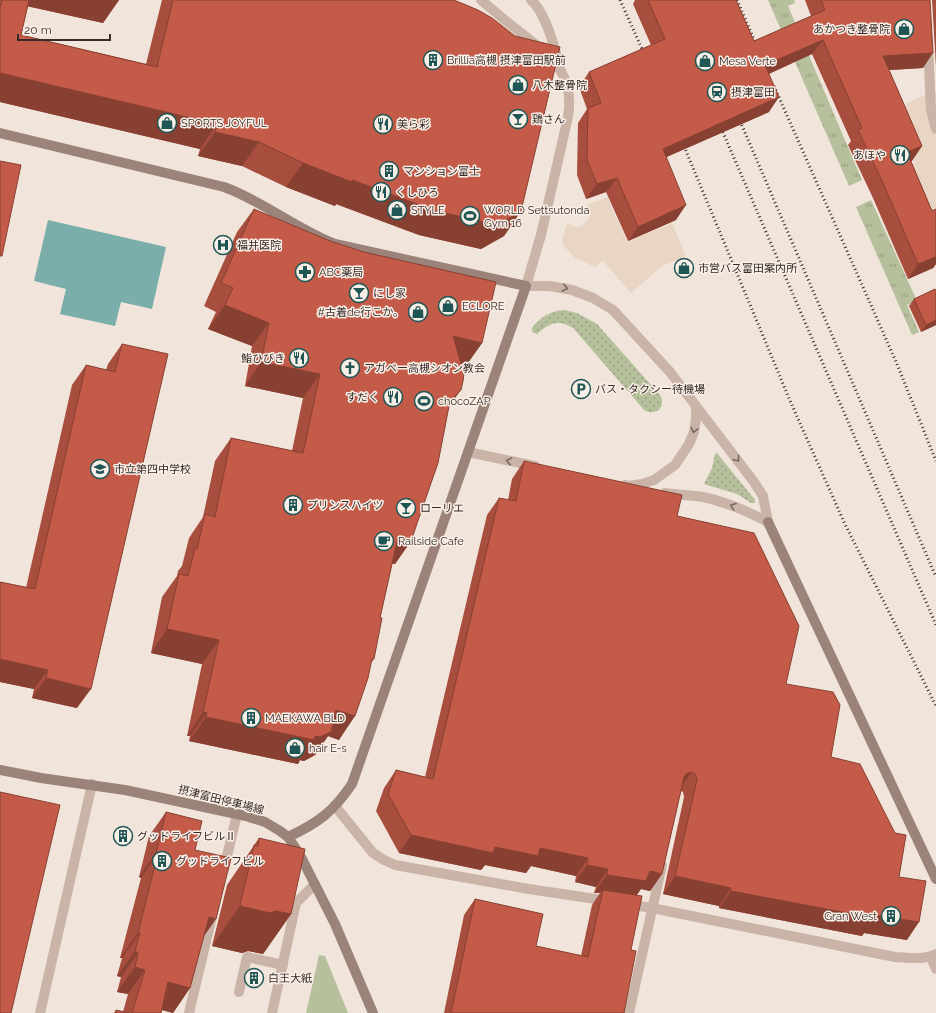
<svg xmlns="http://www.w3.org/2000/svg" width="936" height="1013" viewBox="0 0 936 1013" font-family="Raleway,'Noto Sans JP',sans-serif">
	<defs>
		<pattern id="grass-tufts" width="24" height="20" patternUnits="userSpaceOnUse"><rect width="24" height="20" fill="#b7c09c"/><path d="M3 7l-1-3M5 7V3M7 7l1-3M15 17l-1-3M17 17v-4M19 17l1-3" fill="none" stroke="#969c7f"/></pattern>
		<pattern id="garden-dots" width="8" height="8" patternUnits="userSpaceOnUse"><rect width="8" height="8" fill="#b7c09c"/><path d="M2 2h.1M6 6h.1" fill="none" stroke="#969c7f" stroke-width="1.8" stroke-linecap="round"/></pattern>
	</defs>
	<rect width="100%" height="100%" fill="#f1e5db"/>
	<g fill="url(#grass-tufts)">
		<polygon points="768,0 794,0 795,3 788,6 862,180 849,186"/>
		<polygon points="871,200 917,301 907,305 919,332 912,335 856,207"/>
	</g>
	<polygon fill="#b7c09c" points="319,955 325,956 348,1013 306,1013"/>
	<g fill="url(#garden-dots)">
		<path d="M564,310L577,313L597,324L660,395C667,407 655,417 644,410L573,328C558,319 550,323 537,334L532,332V328C541,317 550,311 564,310Z"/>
		<polygon points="717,453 755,500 755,503 751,503 737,494 704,484 712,468 715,454"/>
	</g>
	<g fill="#e9d5c3">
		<polygon points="930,93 936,93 936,218 902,170 915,163 893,113 902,105"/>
		<polygon points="607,197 627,242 672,223 686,256 662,266 631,293 603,261 595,267 575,258 563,245 562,239 566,226 568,223 572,226 577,227 582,226 589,219 590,214 587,205"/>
	</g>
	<polygon fill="#7badab" points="48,220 166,247 152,309 121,302 115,326 60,314 66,289 34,281"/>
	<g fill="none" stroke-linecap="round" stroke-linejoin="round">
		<g stroke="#c9b4a7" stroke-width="10">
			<path d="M531,0C546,12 556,53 561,71"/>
			<polyline points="239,992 247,957 283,965"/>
			<polyline points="272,1013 296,903 315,884"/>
		</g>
		<g stroke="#c9b4a7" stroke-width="10">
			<path d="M481,0C495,12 509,24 524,35C553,59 575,75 568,117L541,235L526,286H550L572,290L593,298L613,310L670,372L696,406V419L694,432L689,444L675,465L654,480L642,484L629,486L625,485"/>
			<polyline points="928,46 931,110 936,129"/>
			<polyline points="696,406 754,482 763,496 768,522"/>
			<polyline points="468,452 535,466"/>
			<path d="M665,493C678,495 690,495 703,497C727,502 747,511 768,522"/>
			<polyline points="335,806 373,853 384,860 395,865 529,889 609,901"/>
			<polyline points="224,869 237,814"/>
			<path d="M627,904L652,908L895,957C908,958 924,960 936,954"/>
			<polyline points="931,957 936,969"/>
			<polyline points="40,1013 92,784"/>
			<polyline points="189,1013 212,916"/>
			<polyline points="629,1013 662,865"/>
		</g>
		<g stroke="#9c8379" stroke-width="10">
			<path d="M0,133L224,187C263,201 296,229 335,244L526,286L352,784C333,812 318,823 288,837"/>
			<polyline points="768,522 936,879"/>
			<polyline points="0,770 41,778 125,790 246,816 265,822 280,831 288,837 300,855 335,924 373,1013"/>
		</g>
		<g stroke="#362b28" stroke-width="3" stroke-dasharray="1 3" stroke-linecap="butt">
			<polyline points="620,0 647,60"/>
			<polyline points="737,0 759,51"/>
			<polyline points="774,86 897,364 936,461"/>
			<polyline points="737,114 936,577"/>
			<polyline points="718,121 936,625"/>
			<polyline points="681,139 791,403 844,522 936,706"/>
		</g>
	</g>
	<g fill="#a84e3e">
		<polygon points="0,0 119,0 103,23 28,6 21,35 146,64 162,0 454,0 521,211 504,236 481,249 419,235 336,204 335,206 286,187 242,166 198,156 200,149 0,102"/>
		<polygon points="635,0 736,0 754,41 811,16 805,0 930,0 923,68 889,70 922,146 911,161 932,211 936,209 936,264 933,268 908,279 873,198 848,145 851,141 812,54 769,74 769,112 666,157 676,220 628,241 606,192 586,199 577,175 578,123 587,109 579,87 589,72 651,45 633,4"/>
		<polygon points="932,0 936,0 936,67"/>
		<polygon points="254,209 482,343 465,367 462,366 449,407 411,541 395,564 392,564 380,618 374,659 371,663 339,740 328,736 315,755 304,761 300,760 298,764 189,741 190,736 187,736 202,664 151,653 162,597 177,576 178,571 182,566 189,538 203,517 215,461 231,438 292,451 303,398 245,386 252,346 208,329 216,312 204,306 237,232"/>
		<polygon points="936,291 936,325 921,332 909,306 914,299"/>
		<polygon points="122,344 77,708 32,698 34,689 0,682 0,582 26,588 72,385 86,365 106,370 108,364"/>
		<polygon points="524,461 677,516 786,684 831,757 899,877 907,940 864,933 862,936 719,908 719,906 663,894 684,797 683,792 681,791 662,874 650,891 641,889 636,895 624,1013 444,1013 464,915 475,899 536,946 581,956 592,905 600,893 594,893 596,887 575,882 576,876 531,866 526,873 485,865 481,870 399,853 376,811 384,788 396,770 425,777 487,515 499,498 508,500 512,479"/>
		<polygon points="166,812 195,850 204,936 190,988 173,1013 162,1010 161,1013 114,1013 116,1010 123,1012 128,994 117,992 121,977 117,976 122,958 120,958 141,878 139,877 149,836"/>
		<polygon points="259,838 291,914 263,954 248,951 242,953 212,946 227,885"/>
	</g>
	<g fill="#884032">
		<polygon points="19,0 119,0 103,23 17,4"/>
		<polygon points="823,40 812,54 755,80 765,65"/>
		<polygon points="933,53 923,68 873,71 883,56"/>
		<polygon points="0,73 217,124 200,149 0,102"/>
		<polygon points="779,97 769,112 653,163 663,149"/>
		<polygon points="215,132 259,142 242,166 198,156"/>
		<polygon points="922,146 912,161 897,167 907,152"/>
		<polygon points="303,163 352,180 521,211 504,236 481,249 419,235 336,204 335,206 286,187"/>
		<polygon points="617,178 606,192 586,199 597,184"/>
		<polygon points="686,205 676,220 628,241 638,227"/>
		<polygon points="936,253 936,264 933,268 908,279 918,264"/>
		<polygon points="225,305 269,323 252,346 208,329"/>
		<polygon points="936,320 936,325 921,332 926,325"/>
		<polygon points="453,336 482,343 465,367 436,360"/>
		<polygon points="261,362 320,374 303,398 245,386"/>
		<polygon points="461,390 444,413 450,401"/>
		<polygon points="398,537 411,541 395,564 382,560"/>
		<polygon points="167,629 219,640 202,664 151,653"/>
		<polygon points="0,659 48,670 34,689 0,682"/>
		<polygon points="46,678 91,689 77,708 32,698"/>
		<polygon points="336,710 355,716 339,740 328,736 315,755 304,761 300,760 298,764 189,741 206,717"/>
		<polygon points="203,712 207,713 190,736 187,736"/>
		<polygon points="691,772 679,790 674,791 686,774"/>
		<polygon points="411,835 495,847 540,848 588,858 576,876 531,866 526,873 485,865 481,870 399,853"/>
		<polygon points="156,853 158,853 141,878 139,877"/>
		<polygon points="587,865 608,869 596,887 575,882"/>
		<polygon points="650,871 662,874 650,891 641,889 634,899 603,890 600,893 594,893 607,875"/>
		<polygon points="675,876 731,888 719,906 663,894"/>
		<polygon points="731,891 919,922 907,940 864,933 862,936 719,908"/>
		<polygon points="240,906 276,911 291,914 263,954 248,951 242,953 212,946"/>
		<polygon points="209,917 216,919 199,943"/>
		<polygon points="138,933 140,933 122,958 120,958"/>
		<polygon points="135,951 138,953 121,977 117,976"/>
		<polygon points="135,967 145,970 128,994 117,992"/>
		<polygon points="168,982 190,988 173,1013 151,1007"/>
	</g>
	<g fill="#c35b48" stroke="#884032">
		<polygon points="2,0 29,0 21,35 157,67 173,0 454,0 478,10 492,18 515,36 560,47 521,211 498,225 436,211 352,180 352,182 303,163 259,142 215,132 217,124 0,73 0,8"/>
		<polygon points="648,0 736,0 754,41 825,10 821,0 930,0 933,53 883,56 922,146 907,152 932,211 936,209 936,257 918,264 883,183 858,130 862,128 823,40 765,65 779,97 663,149 686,205 638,227 617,178 597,184 587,160 588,108 601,103 589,72 665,39"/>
		<polygon points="0,161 21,165 2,256 0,256"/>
		<polygon points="254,209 330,241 364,252 496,282 482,343 453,336 464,374 463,381 461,390 450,401 438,463 411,541 398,537 380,618 382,618 374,659 372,659 368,678 355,716 336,710 331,732 320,737 315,736 314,740 206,717 207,713 203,712 219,640 167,629 179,574 188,576 195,548 197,549 205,514 215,517 231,438 303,453 320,374 261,362 269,323 225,305 233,288 221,283"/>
		<polygon points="935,289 936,291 936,320 926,325 914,299"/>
		<polygon points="122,344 168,354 91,689 46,678 48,670 0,659 0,582 35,589 86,365 115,372"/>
		<polygon points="524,461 682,495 677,516 754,533 799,626 786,684 833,692 840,705 831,757 860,764 895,833 906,835 899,877 926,881 919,922 874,915 874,918 731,891 731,888 675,876 697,780 695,774 691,772 686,774 684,777 662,874 650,871 646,881 607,875 608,869 587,865 588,858 540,848 538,856 495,847 493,853 411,835 388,794 396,770 433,779 499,498 516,501"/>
		<polygon points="0,792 60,805 11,1013 0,1013"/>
		<polygon points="166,812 202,821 195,850 231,858 216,919 209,917 190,988 168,982 161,1013 132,1013 145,970 135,967 138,953 135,951 140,933 138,933 158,853 156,853"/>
		<polygon points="259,838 305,849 291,914 276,911 270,913 240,906 254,845 258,846"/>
		<polygon points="603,890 642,896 631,950 636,951 624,1013 451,1013 475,899 543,914 536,946 588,957"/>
		<polygon points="116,1010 129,1013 116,1013"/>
	</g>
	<defs><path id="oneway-chevron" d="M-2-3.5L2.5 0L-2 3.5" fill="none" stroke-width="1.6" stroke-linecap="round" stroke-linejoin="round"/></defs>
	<g stroke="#786961">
		<use href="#oneway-chevron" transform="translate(565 288) rotate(13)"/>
		<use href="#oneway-chevron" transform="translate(694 430) rotate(104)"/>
		<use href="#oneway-chevron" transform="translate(737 459) rotate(52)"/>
		<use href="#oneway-chevron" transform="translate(509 461) rotate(-168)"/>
		<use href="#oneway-chevron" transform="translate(733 506) rotate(-160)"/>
	</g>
	<defs>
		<g id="shop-ring" transform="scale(1)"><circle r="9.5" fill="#f9efe7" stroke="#1e5655" stroke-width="1.5"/><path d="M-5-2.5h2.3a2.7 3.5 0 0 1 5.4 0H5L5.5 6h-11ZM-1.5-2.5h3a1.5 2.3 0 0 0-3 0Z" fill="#1e5655"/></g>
		<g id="building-ring" transform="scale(1)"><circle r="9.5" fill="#f9efe7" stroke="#1e5655" stroke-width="1.5"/><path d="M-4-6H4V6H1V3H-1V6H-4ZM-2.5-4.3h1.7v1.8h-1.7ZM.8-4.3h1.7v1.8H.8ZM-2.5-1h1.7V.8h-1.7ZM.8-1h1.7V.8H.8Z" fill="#1e5655"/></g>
		<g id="station-ring" transform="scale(1)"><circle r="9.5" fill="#f9efe7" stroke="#1e5655" stroke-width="1.5"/><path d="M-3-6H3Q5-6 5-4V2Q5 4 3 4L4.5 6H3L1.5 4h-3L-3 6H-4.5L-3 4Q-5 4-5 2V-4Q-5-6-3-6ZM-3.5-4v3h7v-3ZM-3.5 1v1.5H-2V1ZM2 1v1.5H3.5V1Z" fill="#1e5655"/></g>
		<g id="bar-ring" transform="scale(1)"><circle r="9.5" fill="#f9efe7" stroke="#1e5655" stroke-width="1.5"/><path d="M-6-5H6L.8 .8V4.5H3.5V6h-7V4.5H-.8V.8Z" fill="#1e5655"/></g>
		<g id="restaurant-ring" transform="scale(1)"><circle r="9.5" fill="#f9efe7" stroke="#1e5655" stroke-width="1.5"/><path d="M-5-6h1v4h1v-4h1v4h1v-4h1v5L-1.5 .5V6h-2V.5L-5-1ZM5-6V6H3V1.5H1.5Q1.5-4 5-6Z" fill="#1e5655"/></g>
		<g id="stadium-ring" transform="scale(1)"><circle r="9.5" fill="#f9efe7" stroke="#1e5655" stroke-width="1.5"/><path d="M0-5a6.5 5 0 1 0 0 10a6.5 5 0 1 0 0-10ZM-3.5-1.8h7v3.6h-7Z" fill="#1e5655"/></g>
		<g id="hospital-ring" transform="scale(1)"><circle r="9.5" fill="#f9efe7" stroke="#1e5655" stroke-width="1.5"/><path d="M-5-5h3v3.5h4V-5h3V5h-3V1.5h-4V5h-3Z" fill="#1e5655"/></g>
		<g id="pharmacy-ring" transform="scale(1)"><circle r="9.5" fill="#f9efe7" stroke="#1e5655" stroke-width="1.5"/><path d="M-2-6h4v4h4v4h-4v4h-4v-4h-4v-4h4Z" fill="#1e5655"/></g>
		<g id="church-ring" transform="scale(1)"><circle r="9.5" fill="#f9efe7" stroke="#1e5655" stroke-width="1.5"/><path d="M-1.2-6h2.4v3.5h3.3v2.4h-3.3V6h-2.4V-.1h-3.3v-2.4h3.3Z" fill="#1e5655"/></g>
		<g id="parking-ring" transform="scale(1)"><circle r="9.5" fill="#f9efe7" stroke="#1e5655" stroke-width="1.5"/><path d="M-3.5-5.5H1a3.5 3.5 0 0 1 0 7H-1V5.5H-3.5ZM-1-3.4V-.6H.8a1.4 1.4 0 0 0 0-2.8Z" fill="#1e5655"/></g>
		<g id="school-ring" transform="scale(1)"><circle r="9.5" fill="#f9efe7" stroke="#1e5655" stroke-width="1.5"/><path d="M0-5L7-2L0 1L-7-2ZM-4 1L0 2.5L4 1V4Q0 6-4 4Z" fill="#1e5655"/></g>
		<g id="cafe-ring" transform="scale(1)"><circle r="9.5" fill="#f9efe7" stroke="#1e5655" stroke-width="1.5"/><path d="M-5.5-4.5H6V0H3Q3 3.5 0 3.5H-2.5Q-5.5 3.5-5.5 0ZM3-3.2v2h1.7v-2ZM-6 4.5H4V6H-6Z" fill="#1e5655"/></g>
	</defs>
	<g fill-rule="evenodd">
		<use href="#shop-ring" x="904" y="29"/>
		<use href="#building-ring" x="433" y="60"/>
		<use href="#shop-ring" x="705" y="61"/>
		<use href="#shop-ring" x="518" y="85"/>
		<use href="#station-ring" x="717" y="92"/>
		<use href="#bar-ring" x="518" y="119"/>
		<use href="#shop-ring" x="167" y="123"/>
		<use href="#restaurant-ring" x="383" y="124"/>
		<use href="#restaurant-ring" x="900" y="155"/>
		<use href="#building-ring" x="389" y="171"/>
		<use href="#restaurant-ring" x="381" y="192"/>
		<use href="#shop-ring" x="397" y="210"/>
		<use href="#stadium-ring" x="470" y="216"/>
		<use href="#hospital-ring" x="223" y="245"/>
		<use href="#shop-ring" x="684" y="268"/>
		<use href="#pharmacy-ring" x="305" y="272"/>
		<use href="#bar-ring" x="359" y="293"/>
		<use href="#shop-ring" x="448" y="306"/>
		<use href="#shop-ring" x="418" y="312"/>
		<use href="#restaurant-ring" x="299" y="358"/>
		<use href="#church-ring" x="350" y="368"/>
		<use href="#parking-ring" x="581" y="389"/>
		<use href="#restaurant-ring" x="393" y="397"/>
		<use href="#stadium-ring" x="424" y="401"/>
		<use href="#school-ring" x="100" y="469"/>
		<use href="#building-ring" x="293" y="505"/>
		<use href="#bar-ring" x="406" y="508"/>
		<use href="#cafe-ring" x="384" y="541"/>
		<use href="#building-ring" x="251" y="718"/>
		<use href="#shop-ring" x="295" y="748"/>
		<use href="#building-ring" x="123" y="836"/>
		<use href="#building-ring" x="162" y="861"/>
		<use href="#building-ring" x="891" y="916"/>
		<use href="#building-ring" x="254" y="978"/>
	</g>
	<g text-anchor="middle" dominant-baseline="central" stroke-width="3" stroke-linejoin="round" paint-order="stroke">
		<g font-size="11" fill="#362b28" stroke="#f9efe7" text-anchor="start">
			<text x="890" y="29" text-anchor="end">あかつき整骨院</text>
			<text x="447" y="60">Brillia高槻 摂津富田駅前</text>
			<text x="719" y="61">Mesa Verte</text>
			<text x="532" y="85">八木整骨院</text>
			<text x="731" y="92">摂津富田</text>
			<text x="532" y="119">鶏さん</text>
			<text x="181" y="123">SPORTS JOYFUL</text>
			<text x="397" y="124">美ら彩</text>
			<text x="886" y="155" text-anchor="end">あほや</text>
			<text x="403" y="171">マンション富士</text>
			<text x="395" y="192">くしひろ</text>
			<text x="411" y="210">STYLE</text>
			<text x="484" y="210">WORLD Settsutonda<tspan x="484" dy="13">Gym 16</tspan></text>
			<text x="237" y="245">福井医院</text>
			<text x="698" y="268">市営バス富田案内所</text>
			<text x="319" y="272">ABC薬局</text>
			<text x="373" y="293">にし家</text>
			<text x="462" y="306">ECLORE</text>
			<text x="404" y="312" text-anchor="end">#古着de行こか。</text>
			<text x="285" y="358" text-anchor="end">鮨ひびき</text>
			<text x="364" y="368">アガペー高槻シオン教会</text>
			<text x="595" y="389">バス・タクシー待機場</text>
			<text x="379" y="397" text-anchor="end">すだく</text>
			<text x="438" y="401">chocoZAP</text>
			<text x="114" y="469">市立第四中学校</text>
			<text x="307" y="505">プリンスハイツ</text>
			<text x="420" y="508">ローリエ</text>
			<text x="398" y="541">Railside Cafe</text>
			<text x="265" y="718">MAEKAWA BLD</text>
			<text x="309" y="748">hair E-s</text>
			<text x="137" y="836">グッドライフビルⅡ</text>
			<text x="176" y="861">グッドライフビル</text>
			<text x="877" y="916" text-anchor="end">Gran West</text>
			<text x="268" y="978">白王大紙</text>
		</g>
		<g font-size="11" fill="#362b28" stroke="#f9efe7">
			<text transform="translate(221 800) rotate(14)">摂津富田停車場線</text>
		</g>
	</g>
	<path d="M18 34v6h92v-6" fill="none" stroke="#362b28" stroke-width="2"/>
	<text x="24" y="34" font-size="12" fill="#362b28" stroke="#f9efe7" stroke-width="3" paint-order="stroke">20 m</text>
</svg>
